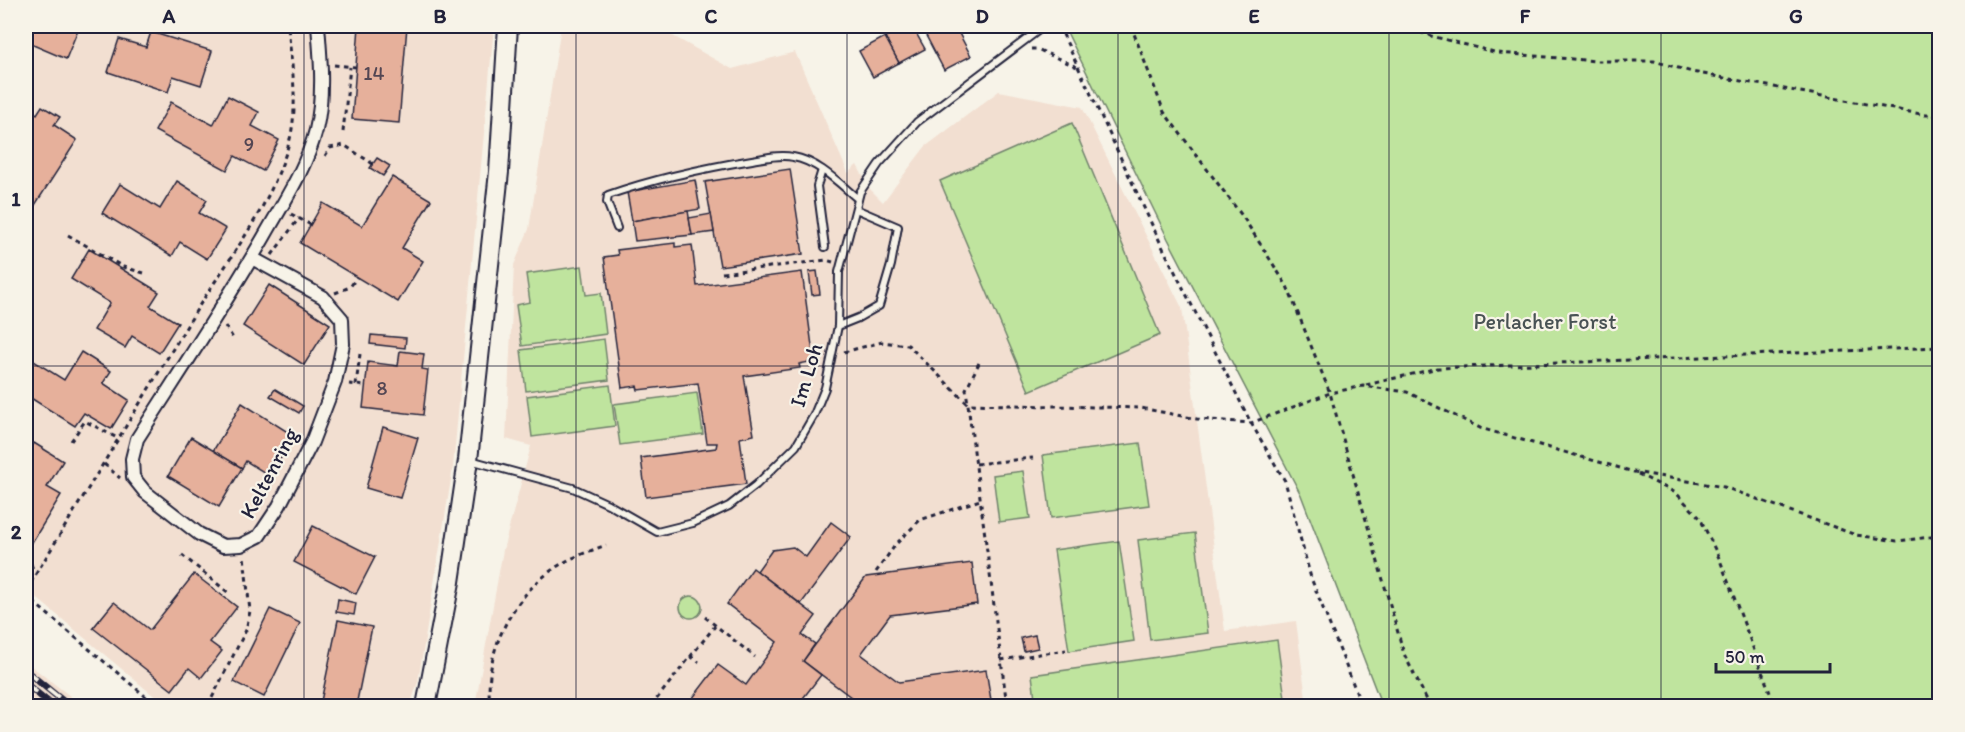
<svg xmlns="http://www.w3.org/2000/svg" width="1965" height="732" viewBox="0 0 1965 732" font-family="Itim,sans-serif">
	<rect width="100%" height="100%" fill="#f7f3e8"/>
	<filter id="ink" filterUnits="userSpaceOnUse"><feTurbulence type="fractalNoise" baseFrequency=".0167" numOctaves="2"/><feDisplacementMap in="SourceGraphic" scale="12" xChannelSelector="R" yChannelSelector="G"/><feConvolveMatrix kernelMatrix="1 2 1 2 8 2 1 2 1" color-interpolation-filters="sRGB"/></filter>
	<g filter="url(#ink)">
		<g fill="#f2dfd1">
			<polygon points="26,26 494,26 453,467 418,682 410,706 166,706 26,589"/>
			<polygon points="561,26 655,26 732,69 795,52 848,173 857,165 870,189 883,202 925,147 999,91 1082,107 1182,308 1225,631 1296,621 1307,706 475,706 503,550 531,446 506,439 514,265 529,229"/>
			<polygon points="26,661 26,662 83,706 40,706 26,695"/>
		</g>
		<g fill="#bfe49e" stroke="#70836c" stroke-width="1.5">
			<polygon points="1064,26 1939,26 1939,706 1382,706 1301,495 1168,239"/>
			<polygon points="1072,123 1160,335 1029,391 940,181"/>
			<polygon points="582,266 586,295 601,293 606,334 522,346 516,305 530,302 526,274"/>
			<polygon points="604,339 609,380 526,391 521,350"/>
			<polygon points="610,385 615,426 532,437 527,396"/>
			<polygon points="697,393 703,434 620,445 614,404"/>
			<polygon points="1140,443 1149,505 1051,518 1043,455"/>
			<polygon points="1023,471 1030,518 999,522 993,475"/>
			<polygon points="1195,533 1208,633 1150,640 1138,540"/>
			<polygon points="1119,541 1134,641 1069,651 1054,550"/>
			<circle cx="691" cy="607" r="11"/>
			<polygon points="1277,640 1286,706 1036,706 1032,675"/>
		</g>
		<g fill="#e6b09b" stroke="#22223b" stroke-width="1.5">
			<polygon points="26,26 76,26 79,27 66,59 26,42"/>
			<polygon points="359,26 407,26 399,123 352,119"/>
			<polygon points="906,26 912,26 925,49 899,63 885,37"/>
			<polygon points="921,26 955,26 971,56 944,70"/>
			<polygon points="151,32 212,51 201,85 173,76 168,92 108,72 119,39 146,47"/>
			<polygon points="885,37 899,63 873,77 859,51"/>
			<polygon points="228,96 259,112 252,126 279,140 263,171 235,156 227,170 155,131 171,102 213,125"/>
			<polygon points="26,106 37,114 42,106 60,117 54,125 77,140 26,219"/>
			<polygon points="377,158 390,166 383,176 370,168"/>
			<polygon points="790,169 803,254 720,266 705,182"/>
			<polygon points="392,177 431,200 402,248 423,261 398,302 300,243 323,203 362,226"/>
			<polygon points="695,180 700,209 632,221 627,192"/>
			<polygon points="177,181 207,200 199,213 226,229 207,259 180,242 172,256 102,213 120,184 160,209"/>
			<polygon points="688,211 692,235 635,241 632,221"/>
			<polygon points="711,214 714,232 692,235 689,218"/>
			<polygon points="675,243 675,247 692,245 697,286 802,272 814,361 799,364 800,368 744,376 754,435 740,438 746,484 646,497 641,458 716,448 717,443 707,443 698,383 638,390 637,386 622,388 604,257 618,255 617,250"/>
			<polygon points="89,249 159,292 150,306 178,323 159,353 132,336 125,348 94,330 110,303 71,279"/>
			<polygon points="817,271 820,294 812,295 809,272"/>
			<polygon points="269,285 330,324 304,365 243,326"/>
			<polygon points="371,335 406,338 405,348 370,344"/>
			<polygon points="400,351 424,354 422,369 428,370 423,415 363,408 368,362 398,366"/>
			<polygon points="81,352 111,371 103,383 129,400 111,429 84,413 75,426 26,395 26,356 64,380"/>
			<polygon points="275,389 303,406 299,413 270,396"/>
			<polygon points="242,403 294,436 270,476 246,461 242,468 213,451"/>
			<polygon points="383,427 418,438 400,498 366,488"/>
			<polygon points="191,437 242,468 219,507 168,476"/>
			<polygon points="34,443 63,461 47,487 61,495 26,552 26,456"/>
			<polygon points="831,522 851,537 801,604 757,571 772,550 793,547 806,557"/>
			<polygon points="313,526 375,557 356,594 294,562"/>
			<polygon points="30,560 33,567 26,570 26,562"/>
			<polygon points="972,563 977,604 890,615 861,654 899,682 986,670 992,706 863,706 803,661 866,577"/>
			<polygon points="753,568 816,616 802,635 815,644 803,661 821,675 797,706 702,706 692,699 718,665 746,685 777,642 727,604"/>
			<polygon points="194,574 237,607 210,642 222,651 201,678 189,668 172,690 93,628 114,602 150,630"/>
			<polygon points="338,599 356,603 354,615 336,612"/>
			<polygon points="270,609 300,623 264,697 234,682"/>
			<polygon points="338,620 372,627 356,706 320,706"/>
			<polygon points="1035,635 1038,648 1024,651 1021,638"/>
		</g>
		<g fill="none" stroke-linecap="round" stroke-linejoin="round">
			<g stroke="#22223b" stroke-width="10">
				<g id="service">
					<polyline points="822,170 817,186 825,247"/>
					<path d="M617,228L607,202L608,195C654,179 704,168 752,160C765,158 780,154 793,157C818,161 840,184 858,199"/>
					<polyline points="838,326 858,318 879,306 891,265 898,227 856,209"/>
					<polyline points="470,460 573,488 608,504 657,532 693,523 729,506 756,485 796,446 814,415 825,388 838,326 839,272 860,192 879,164 917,122 1044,26"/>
				</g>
			</g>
			<g stroke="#22223b" stroke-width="16">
				<path id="minor" d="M252,258L323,297L342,319L343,344L335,382L312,442L279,506L259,536L241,545L223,546L199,534L145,492L133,477L132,459L137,439C180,372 224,306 264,237C283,203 306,169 316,130C324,97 321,60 318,26"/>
			</g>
			<g stroke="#22223b" stroke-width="22">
				<polyline id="secondary" points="426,706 450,582 468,460 499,172 508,26"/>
			</g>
			<g stroke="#22223b" stroke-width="3" stroke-dasharray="4.5 4.5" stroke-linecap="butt">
				<polyline points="1059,26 1160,242 1251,423 1285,481 1311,578 1362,706"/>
				<polyline points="1131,26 1164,112 1243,217 1287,286 1330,393 1404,654 1430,706"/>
				<polyline points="1403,26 1431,36 1498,53 1596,61 1654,61 1692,72 1926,115 1940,115"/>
				<polyline points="1061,31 1090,26"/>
				<polyline points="1031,49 1037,49 1077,67"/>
				<polyline points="334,65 356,67"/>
				<polyline points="343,132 350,67"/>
				<polyline points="325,156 330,148 344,145 373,164"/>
				<polyline points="291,214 311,225"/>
				<polyline points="68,235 123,267 144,273"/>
				<polyline points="272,255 299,218"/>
				<polyline points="722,273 826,260 833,262"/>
				<polyline points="335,293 350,287 357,277"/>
				<polyline points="225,326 235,341"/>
				<polyline points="844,352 882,342 908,345 968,404 1141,408 1197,419 1251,423 1330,393 1363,386 1407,392 1480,428 1634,472 1724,487 1856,535 1897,541 1940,536"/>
				<polyline points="979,363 966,389 1007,706"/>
				<polyline points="349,384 365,386"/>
				<polyline points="356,385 360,354"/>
				<polyline points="1366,385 1438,368 1940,347"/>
				<polyline points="71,441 85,421 119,439"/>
				<polyline points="104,464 120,478"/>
				<polyline points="976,464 1033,458"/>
				<polyline points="1638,474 1676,493 1700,518 1720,560 1775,706"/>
				<polyline points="182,555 230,594"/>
				<polyline points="876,572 896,544 920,520 980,500"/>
				<path d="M26,590C84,496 141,401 199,306C233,253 274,201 290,139C299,101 291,63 288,26"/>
				<polyline points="26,596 157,706"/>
				<polyline points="705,617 755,657"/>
				<polyline points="690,656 699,662"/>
				<polyline points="1001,660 1066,650"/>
				<polyline points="26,699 35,706"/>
				<polyline points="208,706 246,630 250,611 244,556"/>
				<path d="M490,706C484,654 509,601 552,570C568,558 588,552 606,545"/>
				<polyline points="651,706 715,626"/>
			</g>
			<use href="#service" stroke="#f7f3e8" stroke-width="6"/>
			<use href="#minor" stroke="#f7f3e8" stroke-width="12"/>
			<use href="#secondary" stroke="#f7f3e8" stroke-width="18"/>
			<g stroke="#22223b" stroke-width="7">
				<g id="rail">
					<polyline points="26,671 69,706"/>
					<polyline points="26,684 53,706"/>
				</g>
			</g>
			<use href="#rail" stroke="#f7f3e8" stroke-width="4.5" stroke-dasharray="14" stroke-linecap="butt"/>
		</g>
	</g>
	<path fill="none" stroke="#22223b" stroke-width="1.5" stroke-opacity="0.55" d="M304,26V706M576,26V706M847,26V706M1118,26V706M1389,26V706M1661,26V706M26,366H1940"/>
	<g text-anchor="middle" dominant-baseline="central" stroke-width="4.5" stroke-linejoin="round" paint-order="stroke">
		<g font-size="20" fill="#534653">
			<text x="374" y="73">14</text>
			<text x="249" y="144">9</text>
			<text x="382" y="388">8</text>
		</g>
		<g font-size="22" fill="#495254" stroke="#f7f3e8">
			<text x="1545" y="321">Perlacher Forst</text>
		</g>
		<g font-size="22" fill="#22223b" stroke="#f7f3e8">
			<text transform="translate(806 375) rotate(-73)">Im Loh</text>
			<text transform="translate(269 473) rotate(-62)">Keltenring</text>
		</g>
	</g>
	<rect width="1965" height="732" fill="none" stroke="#f7f3e8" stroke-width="66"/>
	<path d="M1716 663v9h114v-9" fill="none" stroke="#22223b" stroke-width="3"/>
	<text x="1725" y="663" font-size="18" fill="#22223b" stroke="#f7f3e8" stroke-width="4.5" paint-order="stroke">50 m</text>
	<rect x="33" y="33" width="1899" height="666" fill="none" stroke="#22223b" stroke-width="2"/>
	<g font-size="20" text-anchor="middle" font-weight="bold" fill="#22223b">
		<text x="169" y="23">A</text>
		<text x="440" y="23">B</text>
		<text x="711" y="23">C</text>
		<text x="982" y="23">D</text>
		<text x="1254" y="23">E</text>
		<text x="1525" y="23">F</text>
		<text x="1796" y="23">G</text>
		<text x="16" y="206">1</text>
		<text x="16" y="539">2</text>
	</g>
</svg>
